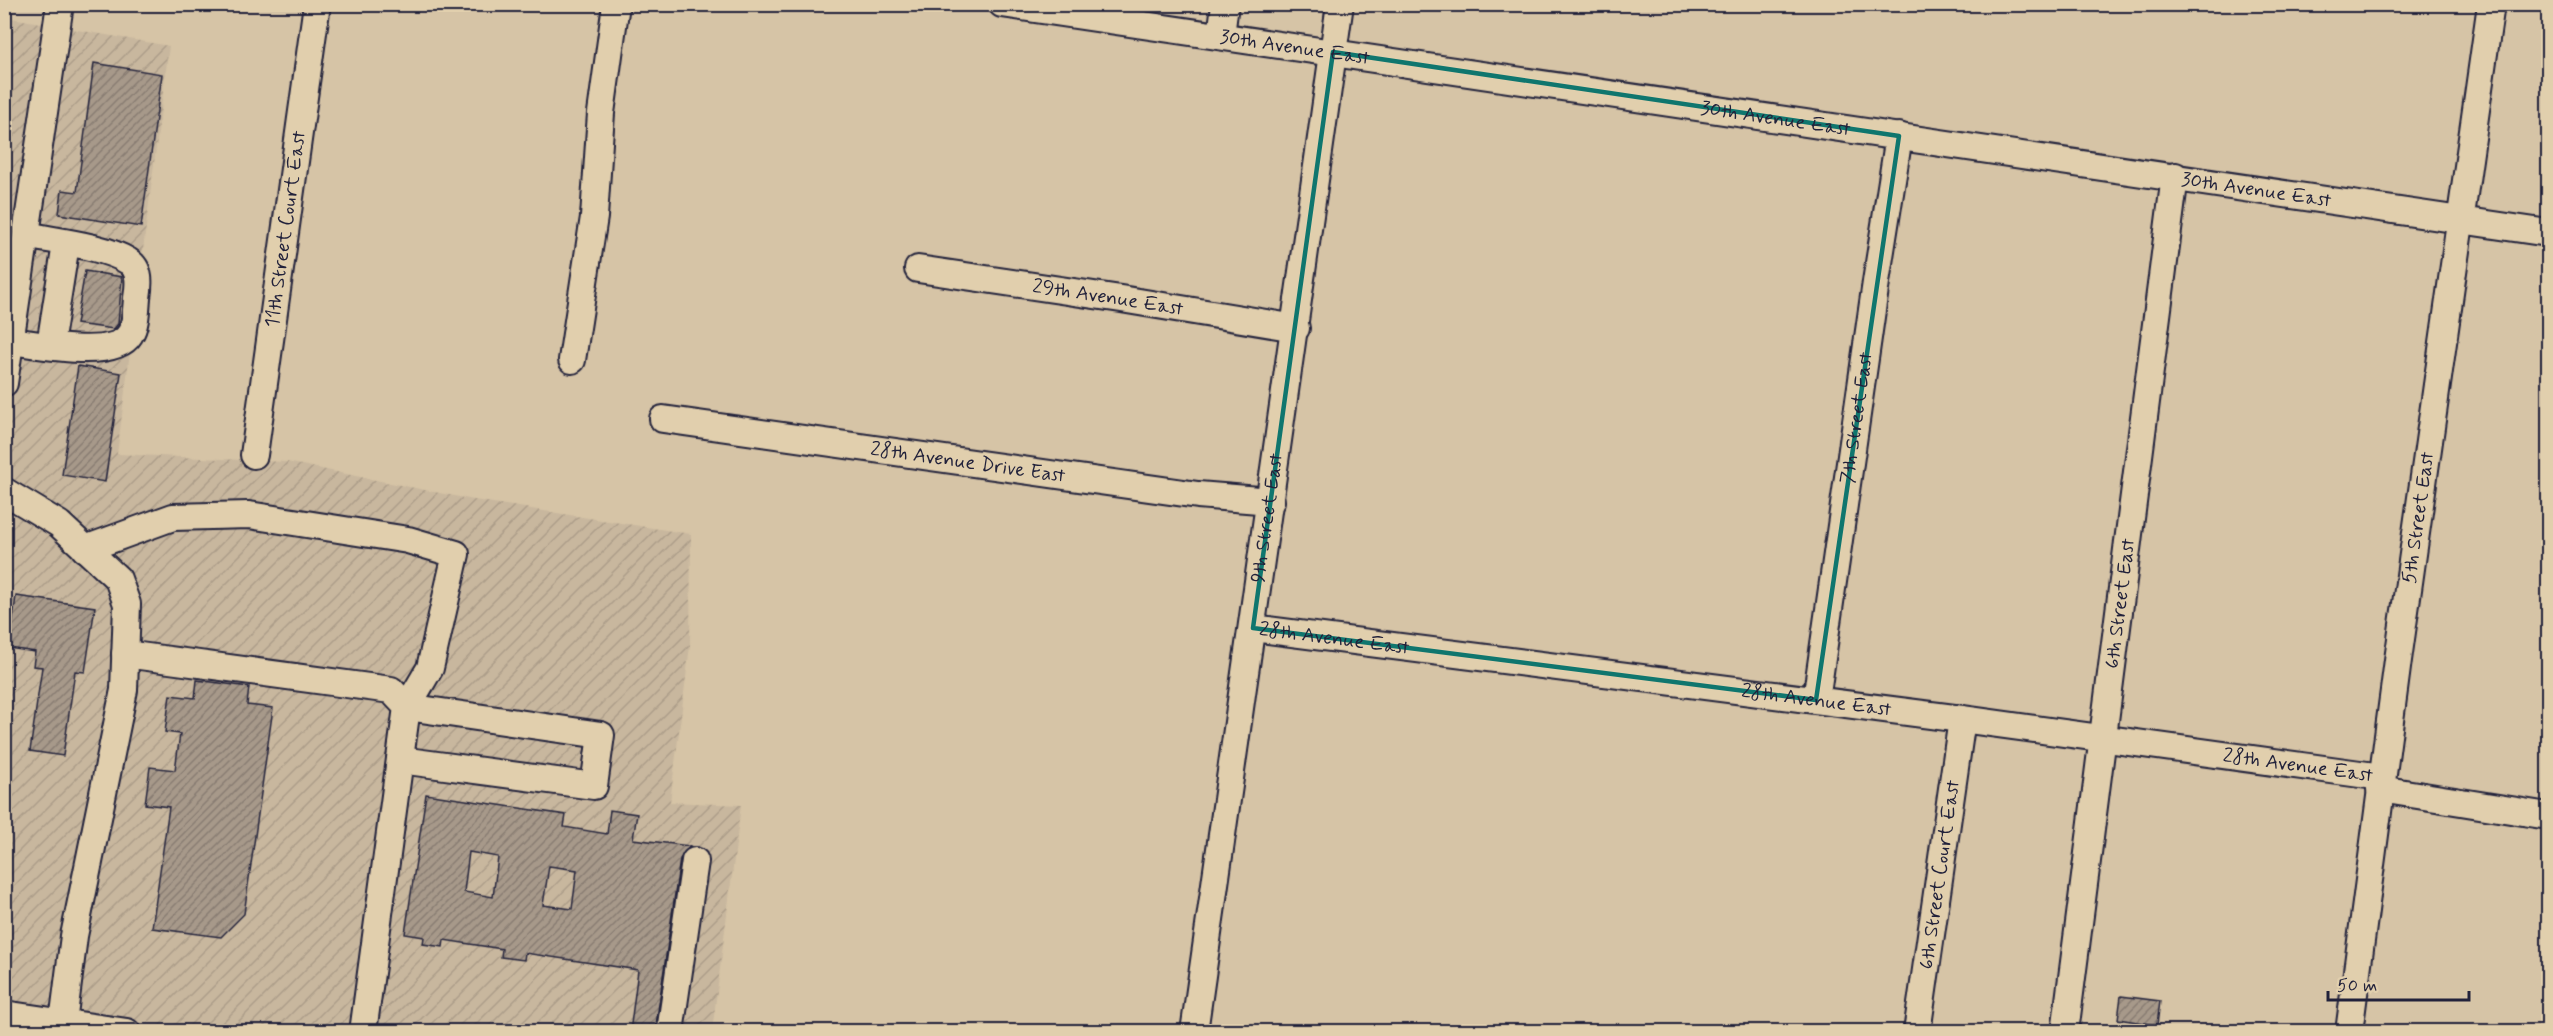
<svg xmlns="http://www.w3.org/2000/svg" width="2553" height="1036" viewBox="0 0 2553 1036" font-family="Mynerve,sans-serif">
	<defs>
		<pattern id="industrial-furrows" width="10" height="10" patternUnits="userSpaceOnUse" patternTransform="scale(1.5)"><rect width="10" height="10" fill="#c8b79e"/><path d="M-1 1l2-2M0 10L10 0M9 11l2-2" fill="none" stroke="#ac9d89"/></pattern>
		<pattern id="building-hatch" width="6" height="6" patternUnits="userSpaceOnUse" patternTransform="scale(1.5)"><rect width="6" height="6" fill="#a7998a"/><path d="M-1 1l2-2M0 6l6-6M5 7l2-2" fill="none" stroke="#887c72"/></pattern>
	</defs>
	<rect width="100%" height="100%" fill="#d6c4a6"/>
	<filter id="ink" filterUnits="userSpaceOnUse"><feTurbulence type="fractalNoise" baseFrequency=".0167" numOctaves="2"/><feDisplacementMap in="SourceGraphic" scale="12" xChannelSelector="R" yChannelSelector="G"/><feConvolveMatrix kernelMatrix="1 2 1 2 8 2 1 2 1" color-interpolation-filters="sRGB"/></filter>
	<g filter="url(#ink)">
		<g fill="url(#industrial-furrows)">
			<polygon points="5,17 47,24 5,318"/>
			<polygon points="66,28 169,46 117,454 243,460 243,465 262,467 263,461 287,462 474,500 691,534 690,646 670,802 741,805 712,1031 203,1032 5,1003 5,447"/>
		</g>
		<g fill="url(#building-hatch)" stroke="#22223b" stroke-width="1.5" fill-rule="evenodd">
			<polygon points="94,63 162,74 141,227 59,214 62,190 77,192"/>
			<polygon points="85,271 122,277 118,324 114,329 76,324"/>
			<polygon points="78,366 121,373 105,482 62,475"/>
			<polygon points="16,596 95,607 85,672 75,671 63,756 30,751 42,667 33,666 35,652 9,648"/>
			<polygon points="197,680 249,687 247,705 273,708 244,914 221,937 152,928 169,807 145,804 150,767 175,770 180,734 165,732 170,695 195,698"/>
			<path d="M426,794L566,815L564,827L607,834L610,810L637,814L633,839L690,846L680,859L655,1032H630L638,970L525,953L524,960L501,957L502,949L444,940L443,947L423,944L424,937L405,934ZM469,852L498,857L493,897L464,892ZM549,866L577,870L572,909L543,905Z"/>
			<polygon points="2121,996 2160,1001 2157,1025 2118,1019"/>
		</g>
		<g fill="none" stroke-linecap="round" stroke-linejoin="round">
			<g stroke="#22223b" stroke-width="30">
				<g id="minor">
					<path id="s1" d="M1002,4L2548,233"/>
					<polyline points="1221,36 1225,4"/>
					<path id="s2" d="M918,269L1121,299L1296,328"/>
					<path d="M11,341C37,344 114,361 130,334C136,325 136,309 137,298C139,285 141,269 128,261C105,246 54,241 26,235"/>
					<polyline points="50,345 66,244"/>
					<polyline points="572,360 594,217 601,113 616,4"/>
					<polyline points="4,383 60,4"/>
					<path id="s3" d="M663,419L1198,495L1271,501"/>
					<path id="s4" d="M254,455L317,4"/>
					<polyline points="4,491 59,524 118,579 127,604 124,690 74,936 63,1022"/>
					<polyline points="85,549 173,517 249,515 408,540 456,554 430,668 407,707 601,735 594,786 400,760"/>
					<path id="s5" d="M1253,628L1962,719L2382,777"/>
					<polyline points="125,654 391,690 407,707 363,1032"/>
					<path id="s6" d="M1816,700L1876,282L1899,136"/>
					<polyline points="2380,789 2548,816"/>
					<polyline points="4,1014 127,1032"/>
					<polyline points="670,1032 695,861"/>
					<path id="s7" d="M1194,1032L1340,4"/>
					<path id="s8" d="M1917,1032L1962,719"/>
					<path id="s9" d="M2065,1032L2175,176"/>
					<path id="s10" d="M2349,1032L2398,660L2491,4"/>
				</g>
			</g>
			<use href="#minor" stroke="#e1cfad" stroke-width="26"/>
		</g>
	</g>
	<path fill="none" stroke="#0f766e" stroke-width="4.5" stroke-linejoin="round" d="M1333,52L1899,136L1816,700L1253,628Z"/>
	<g text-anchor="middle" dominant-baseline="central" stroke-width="4.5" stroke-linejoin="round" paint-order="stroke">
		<g font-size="20" fill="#22223b" stroke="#e1cfad">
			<text stroke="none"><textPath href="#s1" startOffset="296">30th Avenue East</textPath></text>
			<text stroke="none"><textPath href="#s1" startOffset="782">30th Avenue East</textPath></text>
			<text stroke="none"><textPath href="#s1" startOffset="1268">30th Avenue East</textPath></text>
			<text stroke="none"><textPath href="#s4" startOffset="228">11th Street Court East</textPath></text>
			<text stroke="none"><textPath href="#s2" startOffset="192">29th Avenue East</textPath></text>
			<text stroke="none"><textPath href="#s6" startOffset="285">7th Street East</textPath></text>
			<text stroke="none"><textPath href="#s3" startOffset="308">28th Avenue Drive East</textPath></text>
			<text stroke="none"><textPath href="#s7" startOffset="519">9th Street East</textPath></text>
			<text stroke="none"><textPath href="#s10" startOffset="519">5th Street East</textPath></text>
			<text stroke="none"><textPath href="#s9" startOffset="432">6th Street East</textPath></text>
			<text stroke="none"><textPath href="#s5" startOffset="82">28th Avenue East</textPath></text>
			<text stroke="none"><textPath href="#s5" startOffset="568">28th Avenue East</textPath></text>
			<text stroke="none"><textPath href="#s5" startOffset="1054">28th Avenue East</textPath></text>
			<text stroke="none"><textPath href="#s8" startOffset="159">6th Street Court East</textPath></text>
		</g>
	</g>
	<rect width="2553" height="1036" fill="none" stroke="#e1cfad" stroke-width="24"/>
	<rect x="12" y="12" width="2529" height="1012" fill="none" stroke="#22223b" stroke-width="2" filter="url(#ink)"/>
	<path d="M2328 991v9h141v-9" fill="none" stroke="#22223b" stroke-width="3"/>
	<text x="2337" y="991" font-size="18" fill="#22223b" stroke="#e1cfad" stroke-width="4.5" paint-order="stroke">50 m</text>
</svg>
